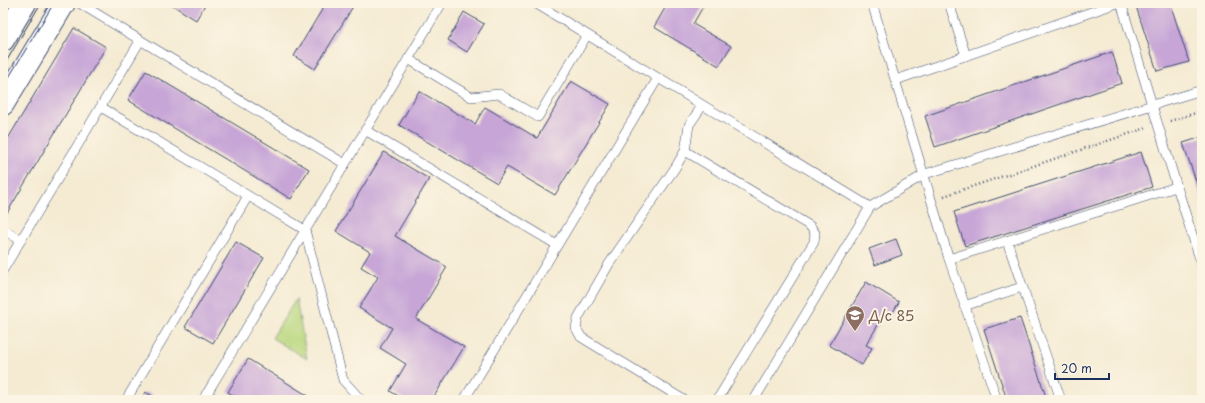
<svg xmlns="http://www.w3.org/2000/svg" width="1205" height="403" viewBox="0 0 1205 403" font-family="'Playpen Sans',sans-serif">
	<rect width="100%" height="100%" fill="#fcf5e5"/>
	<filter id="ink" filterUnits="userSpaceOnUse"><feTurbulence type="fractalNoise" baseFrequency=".025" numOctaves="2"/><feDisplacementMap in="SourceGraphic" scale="8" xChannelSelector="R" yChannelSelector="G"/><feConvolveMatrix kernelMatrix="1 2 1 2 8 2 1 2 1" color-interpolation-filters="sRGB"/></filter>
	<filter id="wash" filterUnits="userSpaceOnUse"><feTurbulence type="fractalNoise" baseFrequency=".012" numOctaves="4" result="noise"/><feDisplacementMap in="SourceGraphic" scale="16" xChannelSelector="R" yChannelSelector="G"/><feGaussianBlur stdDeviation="0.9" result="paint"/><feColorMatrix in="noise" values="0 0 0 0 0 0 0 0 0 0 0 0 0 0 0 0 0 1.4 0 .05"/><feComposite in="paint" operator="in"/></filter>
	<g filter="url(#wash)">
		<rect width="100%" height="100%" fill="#f5ebd3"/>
		<polygon fill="#b8d77d" stroke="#6a836e" points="296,299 307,359 272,338"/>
		<g id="blocks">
			<g fill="#c7a6d7">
				<polygon points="169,3 206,3 196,20"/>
				<polygon points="315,3 355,3 315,69 294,56 323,8"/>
				<polygon points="668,3 705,3 693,24 731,46 719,66 654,27"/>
				<polygon points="1135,3 1170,3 1189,62 1157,71"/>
				<polygon points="464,12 484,24 467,52 448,40"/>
				<polygon points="74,28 106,47 4,218 3,147"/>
				<polygon points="1112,52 1122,83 935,147 925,116"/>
				<polygon points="146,71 309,169 291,199 128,100"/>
				<polygon points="571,81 610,104 555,195 507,167 497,183 399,125 419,91 475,124 485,107 537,138"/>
				<polygon points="1202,137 1202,199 1183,143"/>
				<polygon points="384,152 429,179 395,236 447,267 416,319 464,347 432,400 405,400 390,391 406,364 380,348 392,328 359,308 378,277 361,267 370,252 336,231"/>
				<polygon points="1141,152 1152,187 965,246 954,212"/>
				<polygon points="896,239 902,255 875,265 869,249"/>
				<polygon points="236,242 264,258 213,343 185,327"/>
				<polygon points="866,282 899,302 889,319 884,315 866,345 872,348 862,365 829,345"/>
				<polygon points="1020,318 1047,400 1007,400 984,329"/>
				<polygon points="248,359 315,400 240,400 228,392"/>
				<polygon points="146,392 158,400 141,400"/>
			</g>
		</g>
	</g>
	<g filter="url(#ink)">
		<use href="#blocks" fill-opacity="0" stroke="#3c4b70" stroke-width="1"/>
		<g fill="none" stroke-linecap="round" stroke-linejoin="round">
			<g stroke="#3c4b70" stroke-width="10">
				<g id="service">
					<polyline points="79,3 345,164"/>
					<polyline points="535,3 870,207"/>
					<polyline points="872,3 949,259 997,400"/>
					<polyline points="949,3 966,56"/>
					<path d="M1121,3C1148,90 1173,178 1202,265"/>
					<polyline points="408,59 471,97 499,94 538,117 587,35"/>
					<polyline points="896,80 1117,3"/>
					<polyline points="101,107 305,230 343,380 361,400"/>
					<polyline points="365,130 557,245"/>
					<polyline points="685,151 810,226 815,233 814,242 717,400"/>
					<polyline points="3,230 21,240"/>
					<polyline points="1007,241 1061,400"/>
					<polyline points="949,259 1176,187"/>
					<polyline points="3,270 140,41"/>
					<polyline points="964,306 1022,287"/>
					<polyline points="206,394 217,400"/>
					<polyline points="126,400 248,196"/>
					<polyline points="203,400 442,3"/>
					<polyline points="464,400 658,78"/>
					<polyline points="684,400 581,337 576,328 578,318 609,264 675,168 685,151 689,125 702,106"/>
					<polyline points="754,400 870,207 925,174 1202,90"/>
				</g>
			</g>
			<g stroke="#3c4b70" stroke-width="24">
				<g id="secondary">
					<polyline points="3,40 25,3"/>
					<polyline points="3,104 64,3"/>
				</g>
			</g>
			<g stroke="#3c4b70" stroke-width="2.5" stroke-dasharray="1 3" stroke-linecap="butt">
				<polyline points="1170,121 1202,111"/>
				<polyline points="944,196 1146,128"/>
			</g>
			<use href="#service" stroke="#fff" stroke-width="9"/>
			<use href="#secondary" stroke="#fff" stroke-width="22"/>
			<g stroke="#1b2f5e" stroke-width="1">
				<polyline points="3,67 41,3"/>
				<polyline points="3,87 54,3"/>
			</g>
		</g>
	</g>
	<defs>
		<g id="school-pin" transform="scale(1)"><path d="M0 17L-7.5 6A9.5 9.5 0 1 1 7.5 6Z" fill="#8d6e63" stroke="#fcf5e5"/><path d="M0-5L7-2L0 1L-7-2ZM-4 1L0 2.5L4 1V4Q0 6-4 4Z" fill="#fff"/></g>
	</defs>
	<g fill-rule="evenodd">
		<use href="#school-pin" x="855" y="315"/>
	</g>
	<g text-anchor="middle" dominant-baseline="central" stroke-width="4" stroke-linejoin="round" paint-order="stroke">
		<g font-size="14" fill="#785e54" stroke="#fcf5e5" text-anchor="start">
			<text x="869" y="315">Д/с 85</text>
		</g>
	</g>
	<rect width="1205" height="403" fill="none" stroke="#fcf5e5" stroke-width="16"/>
	<path d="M1055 373v6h54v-6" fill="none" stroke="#1b2f5e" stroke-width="2"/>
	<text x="1061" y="373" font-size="12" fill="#1b2f5e" stroke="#fcf5e5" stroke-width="3" paint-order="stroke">20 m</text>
</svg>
